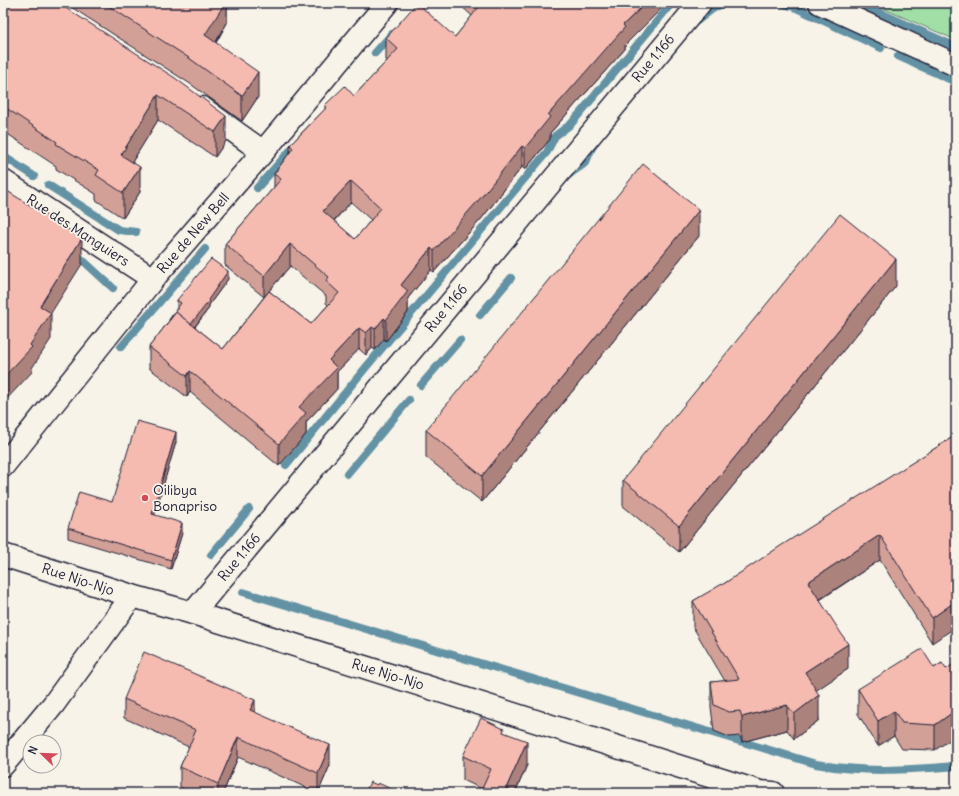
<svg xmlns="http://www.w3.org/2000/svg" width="959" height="796" viewBox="0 0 959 796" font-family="Delius,sans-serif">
	<rect width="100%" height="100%" fill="#f7f3e8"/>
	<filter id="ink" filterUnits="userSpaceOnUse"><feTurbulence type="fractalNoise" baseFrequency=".025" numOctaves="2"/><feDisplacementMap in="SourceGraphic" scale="8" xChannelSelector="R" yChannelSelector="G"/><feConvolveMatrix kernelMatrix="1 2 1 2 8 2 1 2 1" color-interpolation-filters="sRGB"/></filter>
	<g filter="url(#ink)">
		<polygon fill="#a2dfa6" stroke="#628070" points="870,3 956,3 956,40"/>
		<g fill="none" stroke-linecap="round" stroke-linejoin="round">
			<g stroke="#6292a4" stroke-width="8">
				<polyline points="780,3 794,7 881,48"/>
				<polyline points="858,3 956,47"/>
				<polyline points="697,21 711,10 723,3"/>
				<polyline points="375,53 392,34"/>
				<polyline points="898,56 956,82"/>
				<polyline points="3,156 34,176"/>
				<path d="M569,175C574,170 580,168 585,163C589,158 589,151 594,145"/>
				<polyline points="48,185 119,230 136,232"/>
				<polyline points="257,188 296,144"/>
				<polyline points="75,253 113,288"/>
				<polyline points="480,315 511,278"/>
				<polyline points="121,347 205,249"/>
				<polyline points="421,385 460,340"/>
				<polyline points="286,465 367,366 547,152 555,136 571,124 672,3"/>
				<polyline points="347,474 409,400"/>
				<polyline points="211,555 249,509"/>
				<path d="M243,592L816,764C863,773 908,770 956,766"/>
			</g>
			<g stroke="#22223b" stroke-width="25">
				<g id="street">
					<polyline points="820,3 956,65"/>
					<polyline points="202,108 263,152"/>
					<polyline points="3,181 153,279"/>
					<polyline points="193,613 700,3"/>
					<polyline points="3,765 53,705 132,596"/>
				</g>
			</g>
			<g stroke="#22223b" stroke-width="25">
				<g id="secondary">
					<polyline points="3,466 153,279 263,152 387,3"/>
					<polyline points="3,555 132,596 193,613 760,792 773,793"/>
				</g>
			</g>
			<use href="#street" stroke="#f7f3e8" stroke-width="22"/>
			<use href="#secondary" stroke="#f7f3e8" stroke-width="22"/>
		</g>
		<g fill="#d3a097" stroke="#22223b" fill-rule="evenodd">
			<polygon points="3,3 58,3 226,141 215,157 158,120 132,162 140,192 123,218 96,200 96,194 56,169 56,166 3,131"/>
			<polygon points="65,3 232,3 227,9 227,23 216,43 258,97 242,121 189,83"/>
			<path d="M458,3H667L625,45V49L550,133V139L525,170L522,167L483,217L434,272L431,270L408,298V312L386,341L384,339L375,350L372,348L366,355L359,349L337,372V389L306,422V434L279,466L190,392L187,397L149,368V347L169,321V320L177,308V300L228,279L209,305V308L195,327L223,349L264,297L225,265V244L274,187V174L290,152V145L325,109V105L354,96L387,61L386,60V38L455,37L472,16ZM351,202L371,220L355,239L334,221ZM290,266L326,296V303L328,305L311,324L269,291Z"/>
			<polygon points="699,236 482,502 426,457 426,430"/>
			<polygon points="896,286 679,552 623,506 623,480"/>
			<polygon points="956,435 932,643 880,560 820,600 848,669 816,690 819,720 794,739 787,730 742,742 740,736 729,737 714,731 711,707 711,682 725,681 693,627 693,601 722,585"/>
			<polygon points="176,442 154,515 182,533 171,569 68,538 68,528 112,502"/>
			<polygon points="942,663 935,750 902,749 894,736 878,746 858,714 858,689 934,668"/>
			<polygon points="124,699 255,712 330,765 318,793 238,757 223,793 194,793 180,787 180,767 189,747 124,718"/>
			<polygon points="504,732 527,765 515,793 480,793 482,789 463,780 463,756"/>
		</g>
		<g fill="#ac827b" stroke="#22223b">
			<polygon points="219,3 232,3 227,9 227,23 205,60 205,35"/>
			<polygon points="646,3 667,3 625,45 625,49 550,133 550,139 525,170 525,148 548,115 623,25"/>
			<polygon points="258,72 258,97 242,121 242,96"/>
			<polygon points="158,95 158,120 121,180 121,155"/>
			<polygon points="226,116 226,141 215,157 215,132"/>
			<polygon points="522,146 522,167 483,217 434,272 434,251"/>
			<polygon points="140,167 140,192 123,218 123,193"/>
			<polygon points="351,181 351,202 323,232 323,211"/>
			<polygon points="699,210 699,236 482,502 482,476"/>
			<polygon points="82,238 82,264 51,313 51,339 32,368 32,372 3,403 3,378 30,345 40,306"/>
			<polygon points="290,244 290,266 264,297 264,276"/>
			<polygon points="431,248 431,270 408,298 408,312 386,341 386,320 401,285"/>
			<polygon points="896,259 896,286 679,552 679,526"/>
			<polygon points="228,271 228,279 209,305 209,308 185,339 185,331"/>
			<polygon points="384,318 384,339 375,350 375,329"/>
			<polygon points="372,327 372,348 366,355 366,333"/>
			<polygon points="359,328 359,349 337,372 337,389 306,422 306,434 279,466 279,444 299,407 329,360"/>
			<polygon points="190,371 190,392 187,397 187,376"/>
			<polygon points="176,432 176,442 152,524 152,514"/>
			<polygon points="182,523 182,533 171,569 171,560"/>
			<polygon points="880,535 880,560 808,607 808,582"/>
			<polygon points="956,601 956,627 932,643 932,618"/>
			<polygon points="848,644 848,669 805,698 805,672"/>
			<polygon points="819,695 819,720 794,739 794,714"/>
			<polygon points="255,700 255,720 250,710"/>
			<polygon points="787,705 787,730 742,742 742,717"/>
			<polygon points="956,710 956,736 935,750 935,725"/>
			<polygon points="894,711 894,736 878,746 878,721"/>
			<polygon points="238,737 238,757 223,793 218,793 218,784"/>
			<polygon points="527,741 527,765 515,793 504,793"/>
			<polygon points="330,745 330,765 318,793 318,773"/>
		</g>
		<g fill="#f5bab0" stroke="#22223b" fill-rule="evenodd">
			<polygon points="3,3 58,3 175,78 226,116 215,132 158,95 121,155 140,167 123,193 96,175 99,170 56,144 57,142 3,106"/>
			<polygon points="104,3 225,3 205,35 258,72 242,96 189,58"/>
			<path d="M417,3L455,37L482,3H646L623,25L625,27L548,115L550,117L525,148L522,146L483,195L434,251L431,248L401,285L408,291L386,320L384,318L375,329L372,327L366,333L359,328L329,360L337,368L299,407L306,413L279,444L190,371L187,376L149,347L176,312L223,349L269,291L311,324L339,293L326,281L329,277L290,244L264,276L225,244L281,179L274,174L293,148L290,145L327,107L325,105L345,86L354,96L398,49L386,38ZM351,181L381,208L355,239L323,211Z"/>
			<polygon points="643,164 699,210 482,476 426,430"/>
			<polygon points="4,189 82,238 40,306 51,313 30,345 32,347 3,378 3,190"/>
			<polygon points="840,214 896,259 679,526 623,480"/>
			<polygon points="211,259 228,271 208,300 209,301 191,324 176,312 169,320 181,303 177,300"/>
			<polygon points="137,421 176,432 152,514 182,523 171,560 68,528 79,492 112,502"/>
			<polygon points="956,435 956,601 932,618 880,535 808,582 848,644 805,672 819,695 794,714 787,705 742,717 740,711 729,712 714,705 711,682 739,679 693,601 722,584 722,585 782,545"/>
			<polygon points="922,649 934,668 942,663 946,669 956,663 956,710 935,725 902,723 894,711 878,721 858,689"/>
			<polygon points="144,652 255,700 250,710 330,745 318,773 238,737 218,784 180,767 196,730 124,699"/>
			<polygon points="481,718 504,729 503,732 527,741 504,793 480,793 491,769 463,756"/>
			<polygon points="370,782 377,785 378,783 400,793 365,793"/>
		</g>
	</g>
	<circle fill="#d1495b" stroke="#f7f3e8" stroke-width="1.5" cx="145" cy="498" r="4"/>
	<g text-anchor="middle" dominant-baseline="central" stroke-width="3.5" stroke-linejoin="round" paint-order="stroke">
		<g font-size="14" fill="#22223b" stroke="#f7f3e8">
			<text transform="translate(653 58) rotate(-50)">Rue 1.166</text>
			<text transform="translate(78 230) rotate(33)">Rue des Manguiers</text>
			<text transform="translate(193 233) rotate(-49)">Rue de New Bell</text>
			<text transform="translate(446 308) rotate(-50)">Rue 1.166</text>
			<text transform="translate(239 557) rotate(-50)">Rue 1.166</text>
			<text transform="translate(78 579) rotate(18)">Rue Njo-Njo</text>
			<text transform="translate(388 674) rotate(17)">Rue Njo-Njo</text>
		</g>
		<g font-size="14" fill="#22223b" stroke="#f7f3e8" text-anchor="start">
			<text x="153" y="490">Oilibya<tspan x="153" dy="16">Bonapriso</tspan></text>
		</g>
	</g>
	<rect width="959" height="796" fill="none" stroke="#f7f3e8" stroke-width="16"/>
	<rect x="8" y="8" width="943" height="780" fill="none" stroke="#22223b" stroke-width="1.5" filter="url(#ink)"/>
	<g transform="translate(42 754) rotate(293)"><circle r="19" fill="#f7f3e8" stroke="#a29fa3"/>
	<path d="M0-3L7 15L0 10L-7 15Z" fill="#d1495b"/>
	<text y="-6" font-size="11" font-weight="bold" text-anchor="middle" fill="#22223b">N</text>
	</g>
</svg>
